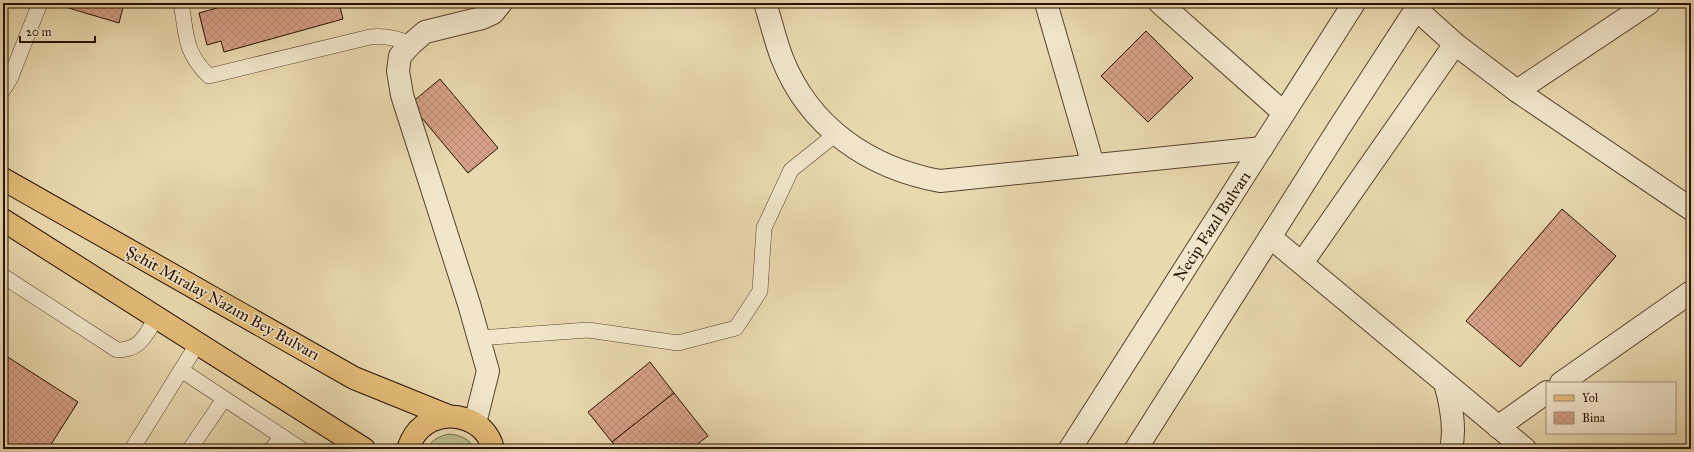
<svg xmlns="http://www.w3.org/2000/svg" width="1694" height="452" viewBox="0 0 1694 452" font-family="'IM FELL Great Primer',serif">
	<defs>
		<pattern id="building-cross-hatch" width="8" height="8" patternUnits="userSpaceOnUse"><rect width="8" height="8" fill="#d7a187"/><path d="M0 0l8 8M0 8l8-8" fill="none" stroke="#b98973"/></pattern>
	</defs>
	<rect width="100%" height="100%" fill="#e9d9af"/>
	<filter id="stains"><feTurbulence type="fractalNoise" baseFrequency=".005" numOctaves="4"/><feColorMatrix values="0 0 0 0 .2 0 0 0 0 .09 0 0 0 0 .02 0 0 0 .5 -.17"/></filter>
	<radialGradient id="worn" r=".72"><stop offset=".6" stop-color="#630" stop-opacity="0"/><stop offset="1" stop-color="#630" stop-opacity=".3"/></radialGradient>
	<path fill="#b8bf8a" stroke="#706745" d="M449,434C461,435 469,439 475,449H427C431,440 440,436 449,434Z"/>
	<g fill="url(#building-cross-hatch)" stroke="#270f00">
		<polygon points="63,3 124,3 119,23 62,6"/>
		<polygon points="216,3 339,3 343,19 224,52 221,41 207,45 199,13 217,8"/>
		<polygon points="1146,31 1193,78 1148,122 1101,76"/>
		<polygon points="440,79 498,148 468,173 410,104"/>
		<polygon points="1562,209 1616,256 1520,367 1466,321"/>
		<polygon points="3,354 78,402 48,449 3,449"/>
		<polygon points="650,362 674,393 612,442 588,412"/>
		<polygon points="674,393 708,436 691,449 618,449 612,442"/>
	</g>
	<g fill="none" stroke-linecap="round" stroke-linejoin="round">
		<g stroke="#58422c" stroke-width="16">
			<g id="service">
				<path d="M181,3C187,36 184,52 209,76L370,37C385,35 397,38 411,44"/>
				<polyline points="3,90 10,79 40,3"/>
				<path d="M3,276L117,350C141,350 145,335 157,317"/>
				<polyline points="478,338 588,330 678,343 736,328 760,291 764,228 791,170 836,134"/>
				<polyline points="181,370 301,449"/>
				<polyline points="132,449 198,343"/>
				<polyline points="190,449 224,399"/>
				<polyline points="272,449 282,436"/>
			</g>
		</g>
		<g stroke="#58422c" stroke-width="24">
			<g id="minor">
				<path d="M765,3C771,21 775,40 782,58C809,127 869,168 940,181L1262,148"/>
				<polyline points="1046,3 1093,165"/>
				<polyline points="1160,3 1284,113"/>
				<polyline points="1416,9 1455,44 1517,91 1691,209"/>
				<polyline points="1517,91 1649,3"/>
				<polyline points="1270,237 1525,449"/>
				<polyline points="1302,263 1455,44"/>
				<path d="M1445,383C1451,404 1456,427 1451,449"/>
				<polyline points="1561,383 1691,292"/>
				<polyline points="475,423 488,371 469,304 402,95 398,71 400,56 411,44 425,32 482,18 493,13 501,3"/>
				<polyline points="1498,427 1547,392"/>
			</g>
		</g>
		<g stroke="#58422c" stroke-width="24">
			<g id="tertiary">
				<polyline points="1070,449 1354,3"/>
				<polyline points="1136,449 1339,128 1420,3"/>
			</g>
		</g>
		<g stroke="#270f00" stroke-width="24">
			<g id="primary">
				<polyline points="3,179 354,378 448,416"/>
				<polyline points="3,220 364,449"/>
				<path d="M408,449C411,440 415,432 423,426C447,407 486,418 493,449"/>
			</g>
		</g>
		<use href="#service" stroke="#f1e6cb" stroke-width="15"/>
		<use href="#minor" stroke="#f1e6cb" stroke-width="22"/>
		<use href="#tertiary" stroke="#f1e6cb" stroke-width="22"/>
		<use href="#primary" stroke="#e4bc78" stroke-width="22"/>
	</g>
	<g text-anchor="middle" dominant-baseline="central" stroke-width="3" stroke-linejoin="round" paint-order="stroke">
		<g font-size="16" fill="#270f00" stroke="#f1e6cb">
			<text transform="translate(1212 226) rotate(-57)">Necip Fazıl Bulvarı</text>
			<text transform="translate(223 303) rotate(29)">Şehit Miralay Nazım Bey Bulvarı</text>
		</g>
	</g>
	<rect width="1694" height="452" fill="none" stroke="#e9d9af" stroke-width="16"/>
	<rect x="4" y="4" width="1686" height="444" fill="none" stroke="#270f00" stroke-width="2"/>
	<rect x="8" y="8" width="1678" height="436" fill="none" stroke="#270f00"/>
	<rect x="1546" y="382" width="130" height="52" fill="#f1e6cb" stroke="#a0907a"/>
	<rect x="1554" y="395" width="20" height="6" fill="#e4bc78" stroke="#a0907a"/>
	<text x="1582" y="402" font-size="12" fill="#270f00">Yol</text>
	<rect x="1554" y="412" width="20" height="12" fill="url(#building-cross-hatch)" stroke="#a0907a"/>
	<text x="1582" y="422" font-size="12" fill="#270f00">Bina</text>
	<path d="M20 36v6h75v-6" fill="none" stroke="#270f00" stroke-width="2"/>
	<text x="26" y="36" font-size="12" fill="#270f00" stroke="#f1e6cb" stroke-width="3" paint-order="stroke">20 m</text>
	<rect width="100%" height="100%" filter="url(#stains)"/>
	<rect width="100%" height="100%" fill="url(#worn)"/>
</svg>
